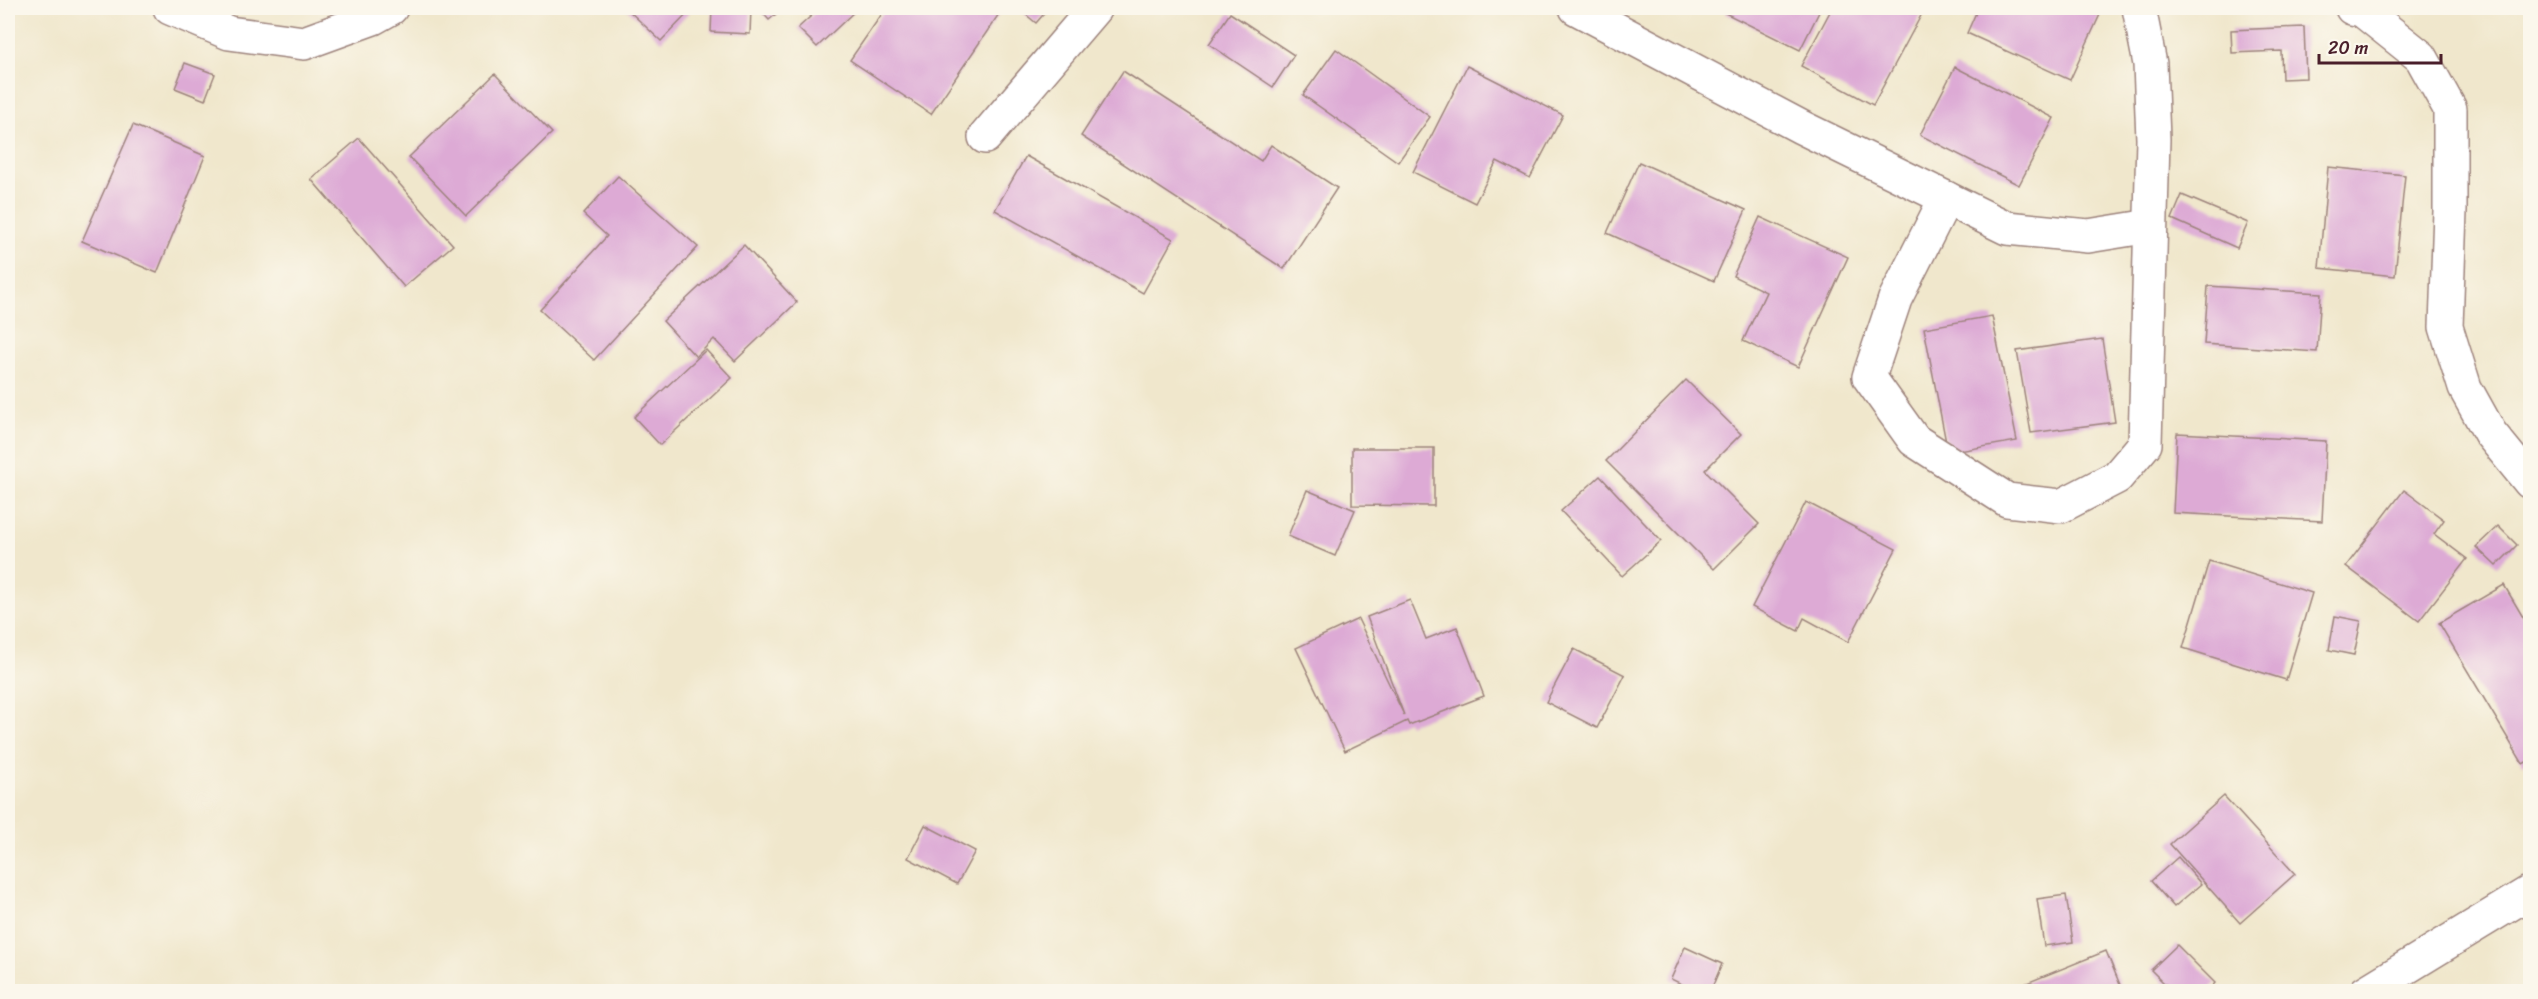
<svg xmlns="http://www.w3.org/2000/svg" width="2538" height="999" viewBox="0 0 2538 999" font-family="Sriracha,sans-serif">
	<rect width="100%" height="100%" fill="#fbf7ec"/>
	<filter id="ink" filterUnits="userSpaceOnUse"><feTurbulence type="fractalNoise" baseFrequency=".0167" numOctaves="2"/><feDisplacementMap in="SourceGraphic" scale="12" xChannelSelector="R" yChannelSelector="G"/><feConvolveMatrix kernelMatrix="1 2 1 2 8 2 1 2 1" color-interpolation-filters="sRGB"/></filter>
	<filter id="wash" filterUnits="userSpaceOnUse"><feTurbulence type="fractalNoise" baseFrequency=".008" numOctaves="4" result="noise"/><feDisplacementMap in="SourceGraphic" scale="24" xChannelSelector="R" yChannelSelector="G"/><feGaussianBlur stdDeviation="1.35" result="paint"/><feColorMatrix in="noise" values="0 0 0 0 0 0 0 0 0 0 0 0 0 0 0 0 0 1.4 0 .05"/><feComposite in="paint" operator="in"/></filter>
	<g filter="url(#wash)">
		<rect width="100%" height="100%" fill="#f0e7cc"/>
		<g id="blocks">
			<g fill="#ddaad5">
				<polygon points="626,8 693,8 661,41"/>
				<polygon points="712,8 751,8 750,34 711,32"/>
				<polygon points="758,8 783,8 769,20"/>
				<polygon points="820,8 858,8 817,47 798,28"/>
				<polygon points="886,8 1003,8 931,114 850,60"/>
				<polygon points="1018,8 1049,8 1036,23"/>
				<polygon points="1728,8 1821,8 1800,50 1725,13"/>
				<polygon points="1832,8 1925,8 1873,105 1801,66"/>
				<polygon points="1978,8 2103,8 2070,80 1967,33"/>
				<polygon points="1230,13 1294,55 1273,87 1209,44"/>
				<polygon points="2304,27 2306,78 2282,79 2281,51 2232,53 2231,30"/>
				<polygon points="1336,49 1430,117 1398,162 1303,95"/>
				<polygon points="185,63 215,74 205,100 175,88"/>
				<polygon points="1467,66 1563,115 1530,178 1497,161 1475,203 1413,172"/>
				<polygon points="1955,67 2054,118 2019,185 1920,135"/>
				<polygon points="1123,71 1261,161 1271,145 1337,188 1284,269 1081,136"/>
				<polygon points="495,74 552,133 466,216 409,157"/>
				<polygon points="133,125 205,156 157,273 82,241"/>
				<polygon points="359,138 453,245 404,287 311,179"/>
				<polygon points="1026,156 1173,239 1143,293 995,210"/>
				<polygon points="1639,162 1746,210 1714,281 1607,233"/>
				<polygon points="2328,167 2405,175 2395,276 2319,268"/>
				<polygon points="618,176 698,247 594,360 540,310 607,236 583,214"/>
				<polygon points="2182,195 2248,223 2237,248 2172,219"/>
				<polygon points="1760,217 1848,257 1798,367 1743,341 1766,292 1733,276"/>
				<polygon points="744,245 797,302 735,361 714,339 696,357 663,321"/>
				<polygon points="2208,286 2321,293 2317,352 2204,344"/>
				<polygon points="1992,316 2017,441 1948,453 1924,328"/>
				<polygon points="2102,339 2115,422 2031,433 2017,351"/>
				<polygon points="706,350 732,378 660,445 634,417"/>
				<polygon points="1686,380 1741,434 1705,470 1759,524 1714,569 1606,461"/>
				<polygon points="2177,433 2326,441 2322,521 2173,513"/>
				<polygon points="1352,448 1434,448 1434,506 1352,505"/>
				<polygon points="1600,476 1661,541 1622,576 1561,511"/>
				<polygon points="1307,490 1355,510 1335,556 1288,536"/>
				<polygon points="2404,490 2444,520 2434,534 2467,559 2419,621 2346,566"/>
				<polygon points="1806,502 1896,549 1848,642 1804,618 1798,631 1752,607"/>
				<polygon points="2498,526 2517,545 2496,566 2476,547"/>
				<polygon points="2209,561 2312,593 2286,680 2183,648"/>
				<polygon points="2504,585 2530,629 2530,760 2523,764 2439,623"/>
				<polygon points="1410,600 1426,639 1457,627 1484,696 1409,725 1407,721 1345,751 1296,648 1358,619 1404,715 1367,617"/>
				<polygon points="2335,616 2361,621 2354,655 2329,650"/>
				<polygon points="1574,649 1625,675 1597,728 1546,702"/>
				<polygon points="2224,796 2295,874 2240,923 2170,844"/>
				<polygon points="925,825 975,851 957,884 908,858"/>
				<polygon points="2178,857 2201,884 2174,907 2151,881"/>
				<polygon points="2066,895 2073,942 2044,946 2037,899"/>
				<polygon points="2177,945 2215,983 2207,992 2173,992 2151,970"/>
				<polygon points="1685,947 1722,964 1710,992 1698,992 1671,979"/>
				<polygon points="2106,951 2123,992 2007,992 2007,991"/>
			</g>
		</g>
	</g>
	<g filter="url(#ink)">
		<use href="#blocks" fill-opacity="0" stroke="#9d837c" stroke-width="1.5"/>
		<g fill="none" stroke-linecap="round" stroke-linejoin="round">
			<g stroke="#9d837c" stroke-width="36">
				<g id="minor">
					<polyline points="170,8 229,33 304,43 373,18 391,8"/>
					<polyline points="1576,8 1801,127 2007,228 2088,236 2150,226"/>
					<polyline points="2352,8 2362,10 2421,57 2450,109 2450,211 2446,327 2465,388 2490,433 2530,482"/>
					<polyline points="985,137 1095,8"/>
					<polyline points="1946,198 1895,299 1869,377 1914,440 2007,500 2061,506 2117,477 2145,444 2153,139 2150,64 2139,8"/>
					<polyline points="2366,992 2530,892"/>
				</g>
			</g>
			<use href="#minor" stroke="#fff" stroke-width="33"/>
		</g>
	</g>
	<rect width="2538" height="999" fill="none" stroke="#fbf7ec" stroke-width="30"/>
	<path d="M2319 54v9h122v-9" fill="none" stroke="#4a1f2b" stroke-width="3"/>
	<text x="2328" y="54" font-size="18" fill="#4a1f2b" stroke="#fbf7ec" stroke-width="4.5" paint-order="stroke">20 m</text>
</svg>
